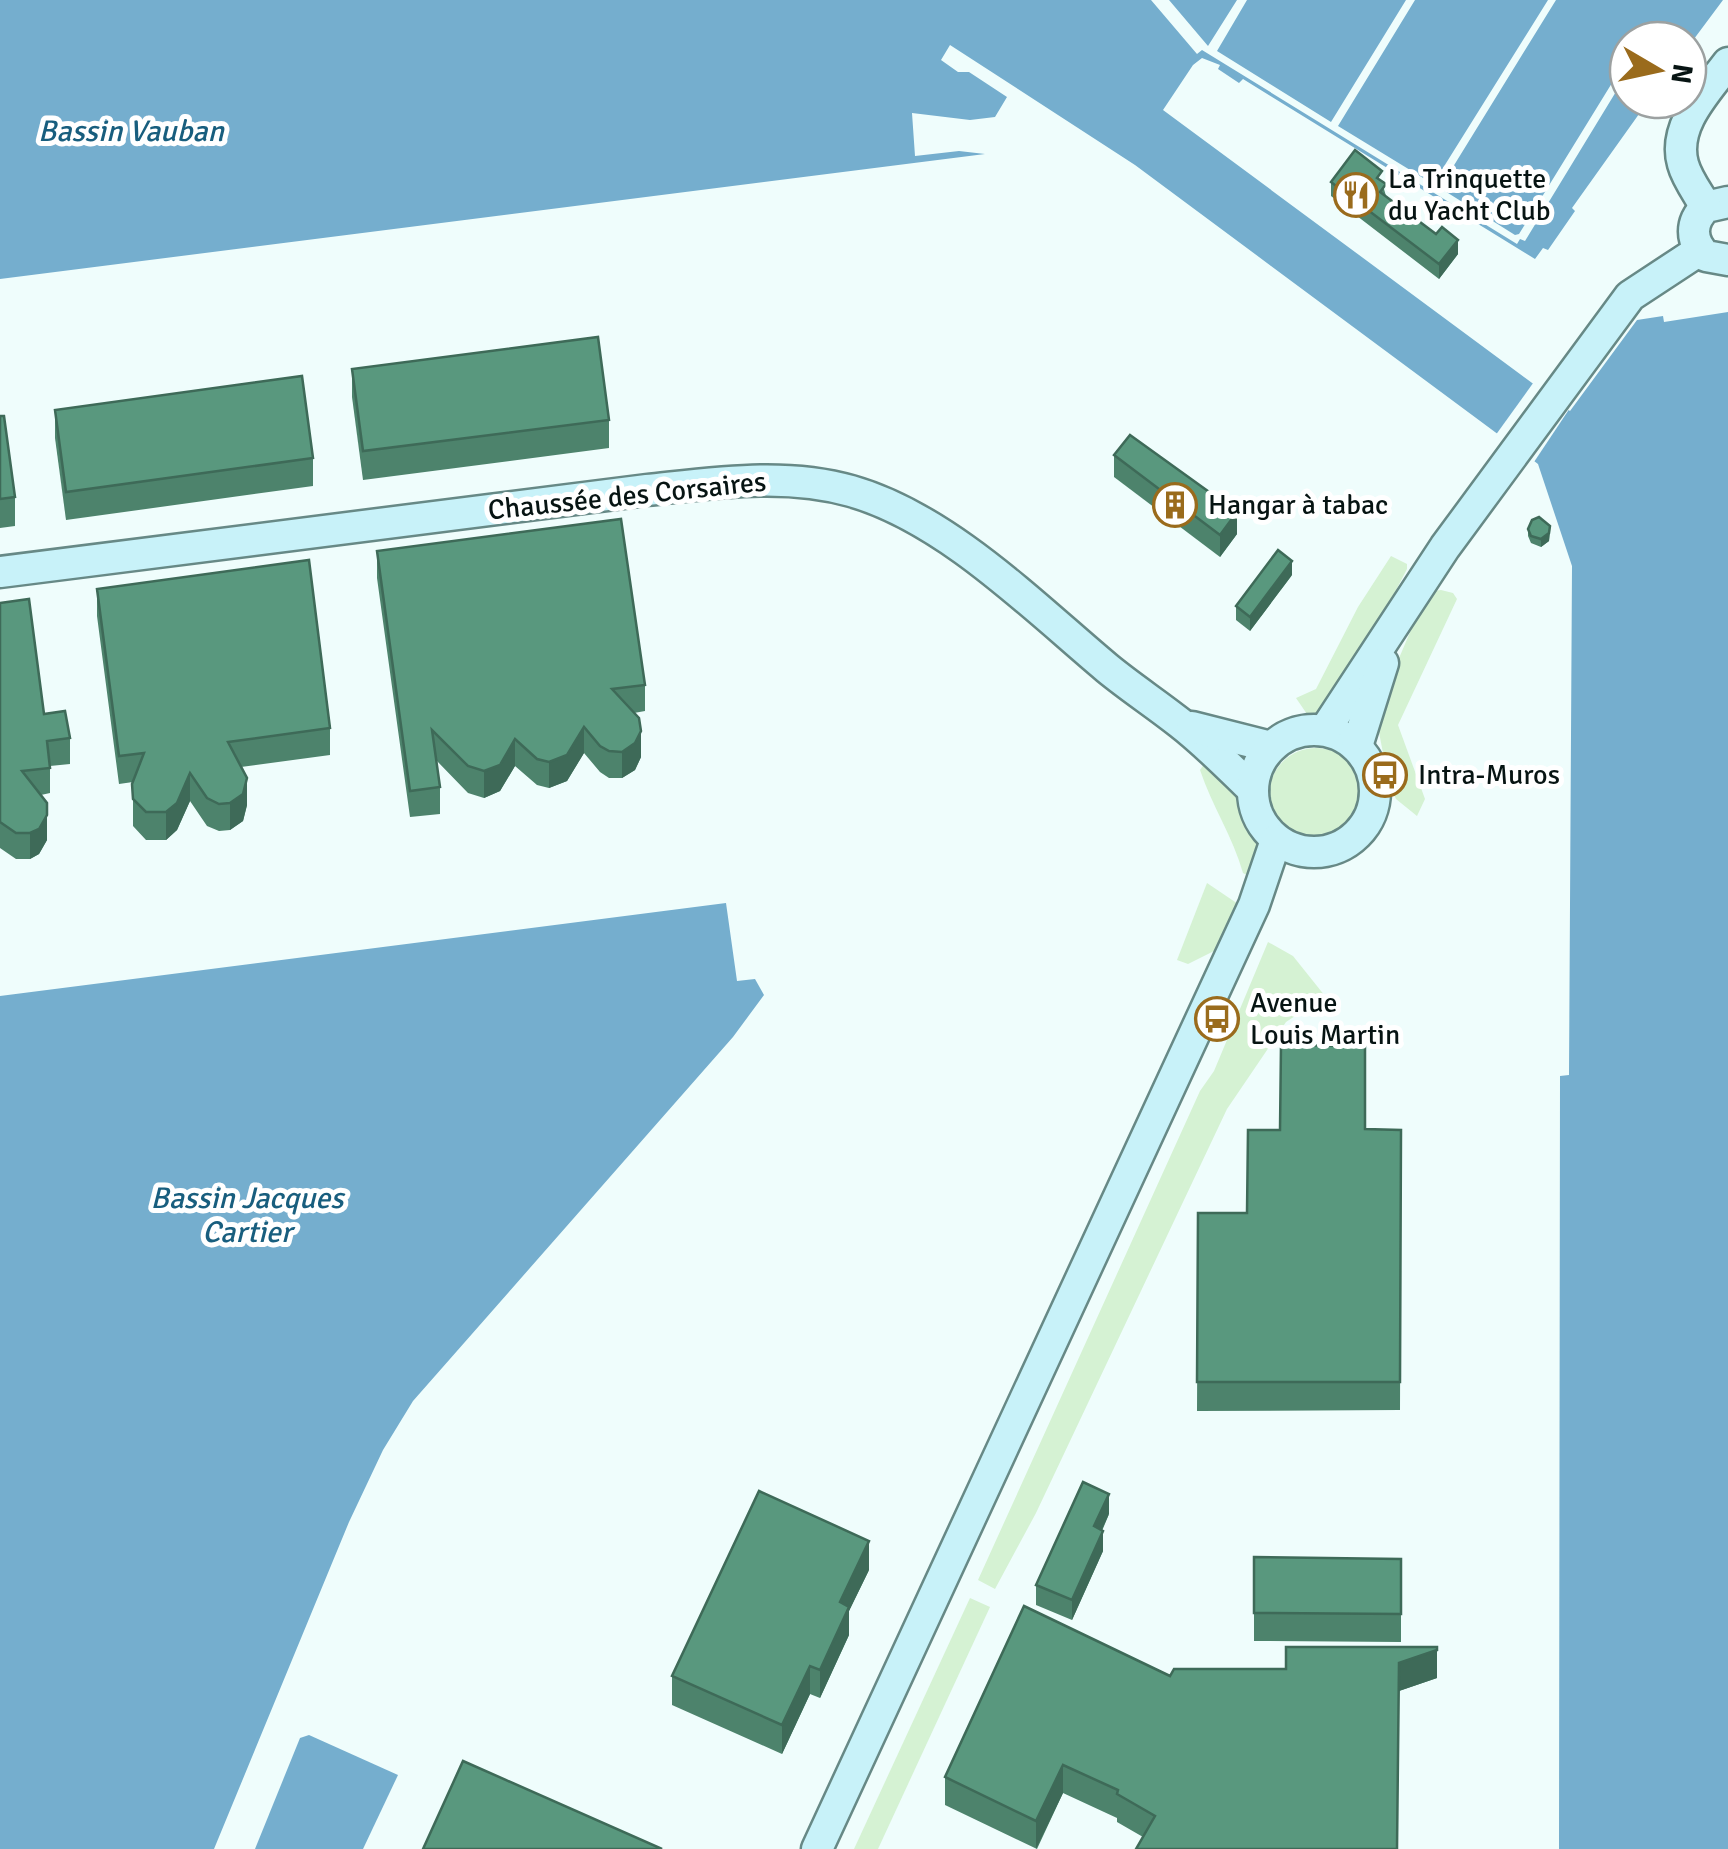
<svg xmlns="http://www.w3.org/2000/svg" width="1728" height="1849" viewBox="0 0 1728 1849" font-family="Signika,sans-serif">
	<rect width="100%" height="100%" fill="#effdfc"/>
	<g fill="#d5f2d3">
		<polygon points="1391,556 1407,564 1407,569 1337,704 1309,717 1296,698 1316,689 1358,607"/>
		<polygon points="1441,590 1453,593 1457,599 1398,725 1425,799 1417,816 1396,799 1389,784 1377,722 1394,670 1427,592"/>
		<circle cx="1316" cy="795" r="47"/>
		<path d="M1207,760L1236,794L1245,823L1258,845L1260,864L1256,880L1243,873C1233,837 1212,806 1200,770Z"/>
		<polygon points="1207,883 1241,906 1224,946 1188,964 1177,960"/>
		<polygon points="1268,942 1293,956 1325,996 1286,1022 1227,1109 1036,1513 995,1589 978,1580 1200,1091 1214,1071"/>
		<polygon points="970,1598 990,1607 878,1849 854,1849"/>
	</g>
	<g fill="#75aece">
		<polygon points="0,0 1723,0 1688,47 1688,40 1628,40 1628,100 1649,100 1572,208 1575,211 1548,250 1543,248 1535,259 1243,79 1239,83 1218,69 1220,65 1202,58 1193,65 1163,110 1570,411 1637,320 1663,316 1664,322 1728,312 1728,1849 1559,1849 1560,1076 1569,1075 1572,566 1538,464 1135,165 950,45 941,60 958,72 969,72 1007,97 995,117 970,120 912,113 915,156 959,151 985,154 0,279"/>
		<polygon points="726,903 737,981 755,979 764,995 733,1037 413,1401 383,1450 349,1522 214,1849 0,1849 0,996"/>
		<polygon points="309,1735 398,1775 363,1849 255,1849 300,1738"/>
	</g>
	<g fill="#effdfc">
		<polygon points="1151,0 1169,0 1208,46 1237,0 1247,0 1217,51 1331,122 1406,0 1415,0 1338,126 1433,184 1548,0 1556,0 1440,188 1515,235 1519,234 1628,57 1628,72 1525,241 1520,239 1517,244 1202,50 1197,54"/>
		<polygon points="1536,379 1572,405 1532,465 1495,436"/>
	</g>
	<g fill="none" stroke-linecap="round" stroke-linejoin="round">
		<g stroke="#678986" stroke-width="35">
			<g id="secondary">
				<path d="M1728,202L1706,207C1690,222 1690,241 1706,256L1728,260"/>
				<path d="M1706,207C1698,193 1687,179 1683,164C1672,126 1707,91 1728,63"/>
				<path d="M0,572L647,490C714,483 785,472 851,491C946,518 1033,606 1107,668C1130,687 1156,704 1180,723C1206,743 1229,767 1253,790"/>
				<polyline points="1192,727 1271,747"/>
				<circle cx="1314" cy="791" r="61"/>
				<polyline points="1325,730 1445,547 1630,296 1700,250"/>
				<polyline points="1357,746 1383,663"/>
				<polyline points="817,1849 1254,905 1276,840"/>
			</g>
		</g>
		<use href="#secondary" stroke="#c8f2f9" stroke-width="30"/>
	</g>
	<g fill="#4d836c">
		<polygon points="1331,182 1382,182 1386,196 1458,254 1439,279 1331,196"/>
		<polygon points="352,369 609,420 609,448 363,480 352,397"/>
		<polygon points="55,410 313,458 313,486 66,520 55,438"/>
		<polygon points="0,416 15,497 15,526 0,528"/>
		<polygon points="1114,455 1237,534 1220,557 1114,477"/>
		<polygon points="1528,529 1550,533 1549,541 1541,547 1531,543 1528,536"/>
		<polygon points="377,551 645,685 645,711 634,713 641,757 635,770 622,778 609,778 600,772 584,753 567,781 549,788 537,785 515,766 500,791 484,798 468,793 436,760 440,787 440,814 410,817 377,578"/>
		<polygon points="1292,575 1250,631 1236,620 1236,606"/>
		<polygon points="97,589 330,728 330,755 241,767 247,805 243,821 230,830 219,831 207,826 190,801 177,830 166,840 146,840 133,826 133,782 119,784 97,616"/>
		<polygon points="0,603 44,714 70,738 70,764 50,766 50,793 41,795 47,840 39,854 30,859 16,859 0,848"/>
		<polygon points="1365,1129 1401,1130 1400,1410 1197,1411 1198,1213 1247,1213"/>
		<polygon points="1109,1514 1102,1531 1103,1551 1072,1620 1036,1605 1036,1585"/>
		<polygon points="1254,1557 1401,1559 1401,1642 1254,1641"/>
		<polygon points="869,1570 849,1611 849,1635 820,1698 810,1694 782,1754 672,1705 672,1676"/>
		<polygon points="1170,1676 1437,1678 1399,1691 1143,1837 1117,1822 1117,1818 1063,1793 1037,1849 945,1805 945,1777"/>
	</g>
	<g fill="#3e6a58">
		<polygon points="1458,240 1458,254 1439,279 1439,264"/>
		<polygon points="1237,512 1237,534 1220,557 1220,535"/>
		<polygon points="1550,526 1549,541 1541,547 1541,539"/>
		<polygon points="1292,561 1292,575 1250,631 1250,617"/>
		<polygon points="584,727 584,753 567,781 549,788 549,762"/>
		<polygon points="641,731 641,757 635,770 622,778 622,752"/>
		<polygon points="515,739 515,766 500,791 484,798 484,771"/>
		<polygon points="190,773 190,801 177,830 166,840 166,812"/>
		<polygon points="247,778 247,805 243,821 230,830 230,803"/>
		<polygon points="47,815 47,840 39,854 30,859 30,833"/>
		<polygon points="1109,1494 1109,1514 1094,1547 1094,1526"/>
		<polygon points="1103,1531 1103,1551 1072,1620 1072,1600"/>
		<polygon points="869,1541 869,1570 849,1611 849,1635 820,1698 820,1670 840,1602"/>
		<polygon points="1437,1650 1437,1678 1399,1691 1399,1663"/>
		<polygon points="810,1666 810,1694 782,1754 782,1725"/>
		<polygon points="1063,1765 1063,1793 1036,1849 1036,1821"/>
	</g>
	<g fill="#59987e" stroke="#3e6a58" stroke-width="2.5">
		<polygon points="1355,150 1382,171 1377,178 1386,184 1380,192 1436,234 1442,227 1458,240 1439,264 1331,182"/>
		<polygon points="598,337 609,420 363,451 352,369"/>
		<polygon points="302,376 313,458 66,492 55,410"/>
		<polygon points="0,416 4,416 15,497 0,499"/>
		<polygon points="1130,435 1237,512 1220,535 1114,455"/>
		<polygon points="1539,517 1550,526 1549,533 1541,539 1531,536 1528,529 1532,520"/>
		<polygon points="621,519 645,685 612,689 639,718 641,731 635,743 622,752 609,751 600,746 584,727 567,755 549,762 537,759 515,739 500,765 484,771 468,766 432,730 440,787 410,791 377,551"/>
		<polygon points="1278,550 1292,561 1250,617 1236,606"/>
		<polygon points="309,560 330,728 228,742 247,778 243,794 230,803 219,804 207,798 190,773 177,803 166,812 146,812 133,799 132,784 144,753 119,756 97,589"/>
		<polygon points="29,599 44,714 65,711 70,738 47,741 50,768 22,771 47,803 47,815 39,829 30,833 16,833 0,822 0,603"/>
		<polygon points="1281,1045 1365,1046 1365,1129 1401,1130 1400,1382 1197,1382 1198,1213 1247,1213 1248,1130 1280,1130"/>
		<polygon points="1083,1482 1109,1494 1094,1526 1103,1531 1072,1600 1036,1585"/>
		<polygon points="759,1491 869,1541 840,1602 849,1607 820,1670 810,1666 782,1725 672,1676"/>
		<polygon points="1254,1557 1401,1559 1401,1614 1254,1613"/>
		<polygon points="1024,1606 1170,1676 1174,1669 1286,1669 1286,1647 1437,1647 1437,1650 1399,1663 1397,1849 1136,1849 1155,1816 1117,1794 1118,1790 1063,1765 1036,1821 945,1777"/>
		<polygon points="463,1761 662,1849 423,1849"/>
	</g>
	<defs>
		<g id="restaurant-ring" transform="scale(2.25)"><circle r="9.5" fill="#fff" stroke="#9a6b1c" stroke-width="1.5"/><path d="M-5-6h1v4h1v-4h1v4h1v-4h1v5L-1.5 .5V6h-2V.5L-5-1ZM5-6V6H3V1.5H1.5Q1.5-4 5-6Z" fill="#9a6b1c"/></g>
		<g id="building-ring" transform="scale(2.25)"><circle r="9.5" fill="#fff" stroke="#9a6b1c" stroke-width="1.5"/><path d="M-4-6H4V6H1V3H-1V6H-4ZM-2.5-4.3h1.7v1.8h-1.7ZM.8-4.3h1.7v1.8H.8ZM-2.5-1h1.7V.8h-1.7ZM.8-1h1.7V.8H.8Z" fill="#9a6b1c"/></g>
		<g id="bus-ring" transform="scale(2.25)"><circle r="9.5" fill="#fff" stroke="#9a6b1c" stroke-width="1.5"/><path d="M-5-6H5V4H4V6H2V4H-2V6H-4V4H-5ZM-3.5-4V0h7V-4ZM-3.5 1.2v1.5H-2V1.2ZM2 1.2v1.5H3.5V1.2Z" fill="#9a6b1c"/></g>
	</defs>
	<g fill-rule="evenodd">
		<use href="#restaurant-ring" x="1356" y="195"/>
		<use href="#building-ring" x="1175" y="505"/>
		<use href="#bus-ring" x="1385" y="775"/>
		<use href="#bus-ring" x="1217" y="1019"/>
	</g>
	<g text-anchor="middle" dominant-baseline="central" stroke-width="10" stroke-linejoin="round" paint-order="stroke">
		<g font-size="28" fill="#071413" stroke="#fff" text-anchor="start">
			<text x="1388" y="179">La Trinquette<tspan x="1388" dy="32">du Yacht Club</tspan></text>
			<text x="1208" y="505">Hangar à tabac</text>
			<text x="1418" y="775">Intra-Muros</text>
			<text x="1250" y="1003">Avenue<tspan x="1250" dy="32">Louis Martin</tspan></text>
		</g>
		<g font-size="28" fill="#071413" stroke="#fff">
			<text transform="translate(627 496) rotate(-6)">Chaussée des Corsaires</text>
		</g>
		<g font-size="30" font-style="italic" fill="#185e7e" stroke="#fff">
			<text x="131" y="131">Bassin Vauban</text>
			<text x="247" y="1198">Bassin Jacques<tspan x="247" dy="34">Cartier</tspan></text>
		</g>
	</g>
	<g transform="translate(1658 70) rotate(99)"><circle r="48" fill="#ffffff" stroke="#9ca1a1" stroke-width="2.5"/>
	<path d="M0-8L18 38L0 25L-18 38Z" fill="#9a6b1c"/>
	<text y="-15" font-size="28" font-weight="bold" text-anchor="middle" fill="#071413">N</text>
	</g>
</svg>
